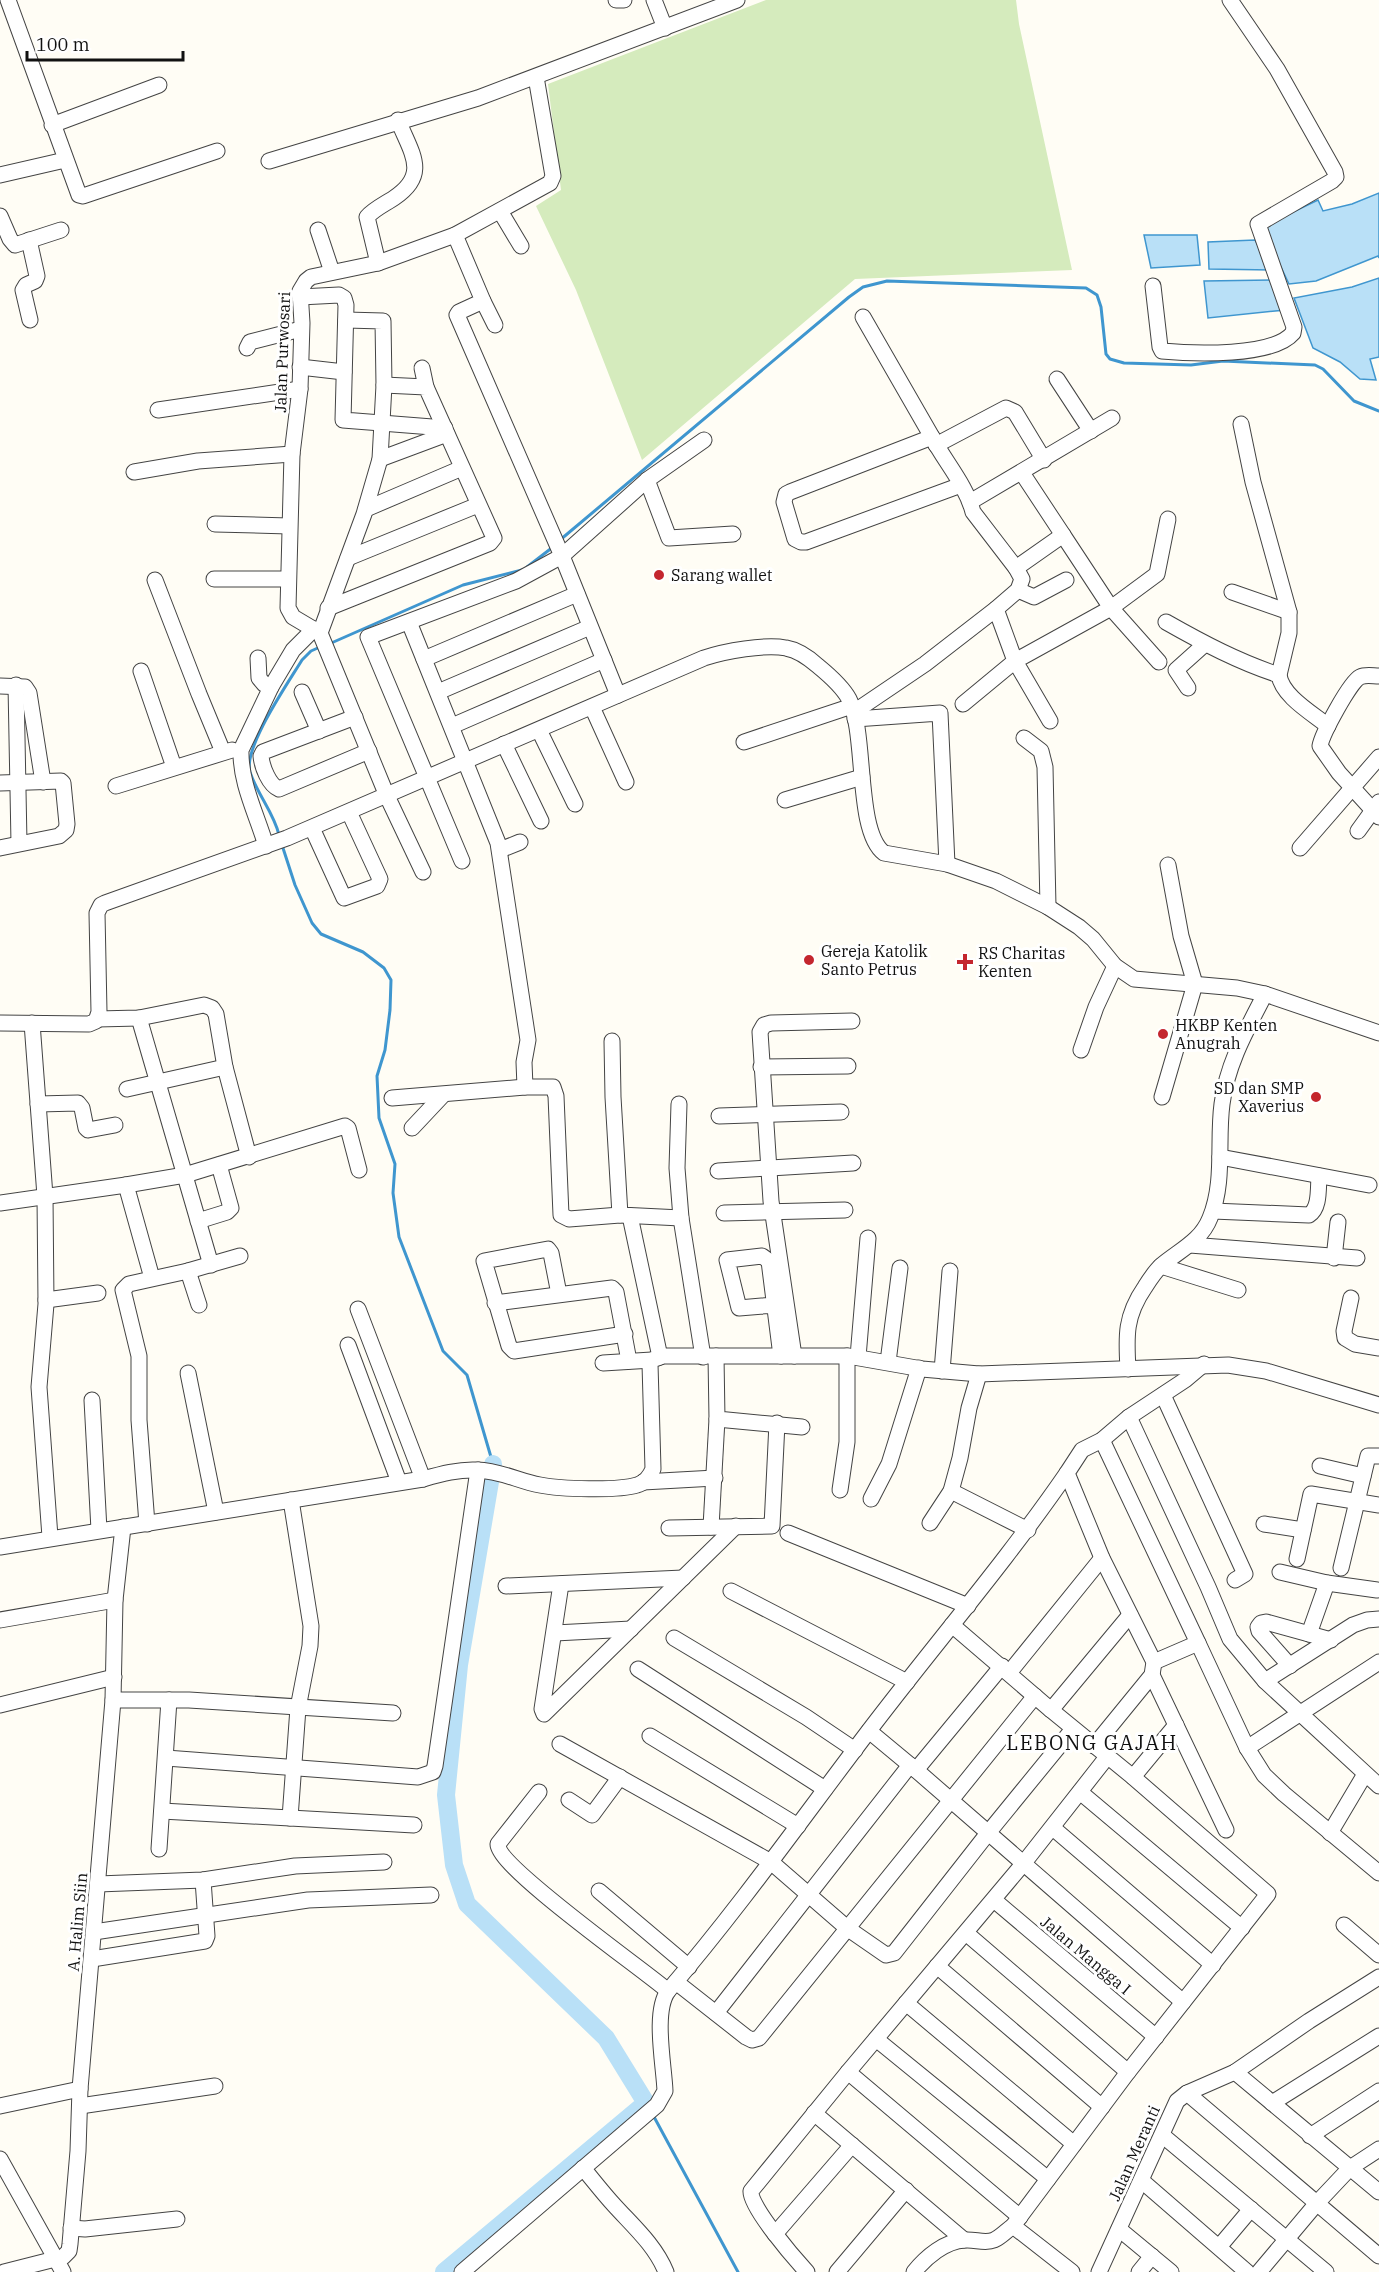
<svg xmlns="http://www.w3.org/2000/svg" width="1379" height="2272" viewBox="0 0 1379 2272" font-family="'IBM Plex Serif',serif">
	<rect width="100%" height="100%" fill="#fffdf5"/>
	<polygon fill="#d5ebbd" points="766,0 1016,0 1019,24 1072,270 855,279 642,460 576,290 536,206 561,190 548,84"/>
	<g fill="#b9e0f7" stroke="#3f96cf" stroke-width="1.5">
		<polygon points="1379,193 1379,258 1378,256 1316,281 1289,284 1262,227 1318,200 1323,211 1352,204"/>
		<polygon points="1144,235 1197,235 1200,265 1151,268"/>
		<polygon points="1255,240 1271,270 1209,269 1208,242"/>
		<polygon points="1379,278 1379,357 1370,359 1376,380 1360,379 1340,362 1313,348 1294,298 1352,287"/>
		<polygon points="1274,280 1285,310 1208,318 1204,281"/>
	</g>
	<g fill="none" stroke-linecap="round" stroke-linejoin="round">
		<g stroke="#3f96cf" stroke-width="3">
			<polyline points="560,540 849,297 863,287 887,281 1086,288 1097,295 1101,307 1106,354 1110,359 1124,363 1191,365 1223,361 1315,365 1323,369 1354,401 1379,411"/>
			<polyline points="527,567 553,547"/>
			<polyline points="329,644 463,585 522,570"/>
			<path d="M279,835C274,813 257,794 250,772C243,748 288,683 302,660L311,651L320,647"/>
			<polyline points="282,845 295,885 312,923 321,934 363,952 384,968 391,980 390,1010 385,1050 377,1076 379,1118 395,1164 393,1193 399,1237 443,1351 467,1375 493,1464"/>
			<polyline points="653,2115 738,2272"/>
		</g>
		<polyline stroke="#b9e0f7" stroke-width="18" points="444,2272 646,2103 606,2038 467,1904 454,1865 446,1795 459,1665 493,1464"/>
		<g stroke="#444" stroke-width="17">
			<g id="minor">
				<polyline points="8,0 79,195 83,196 217,151"/>
				<polyline points="616,0 624,0"/>
				<polyline points="654,0 665,28"/>
				<polyline points="52,125 159,85"/>
				<polyline points="269,161 478,98 737,0"/>
				<polyline points="0,175 65,160"/>
				<polyline points="500,211 521,246"/>
				<polyline points="0,216 10,239 15,245 61,230"/>
				<polyline points="318,230 332,272"/>
				<polyline points="455,235 483,301 459,312 457,315 562,556 618,695"/>
				<polyline points="29,240 37,276 35,281 26,285 23,290 30,320"/>
				<path d="M378,263L367,217C374,209 385,204 394,198C430,174 411,153 398,120"/>
				<path d="M1153,286L1160,347L1162,351C1193,354 1273,357 1293,333L1294,327L1258,224L1332,181L1336,177L1335,172L1277,69L1230,0"/>
				<polyline points="300,297 339,295 344,298 346,305 343,420 445,428"/>
				<polyline points="483,301 495,325"/>
				<polyline points="863,317 932,437"/>
				<polyline points="247,348 250,342 301,329"/>
				<polyline points="300,367 344,372"/>
				<polyline points="422,368 426,387"/>
				<polyline points="1057,379 1091,431"/>
				<polyline points="158,410 300,389"/>
				<path d="M1241,424L1253,482L1289,612V633L1279,675C1282,696 1312,713 1328,726"/>
				<polyline points="936,445 1006,408 1015,412 1044,460"/>
				<polyline points="380,459 447,434"/>
				<polyline points="134,472 198,461 292,454"/>
				<polyline points="1022,473 1063,535"/>
				<polyline points="647,480 669,538 733,534"/>
				<path d="M961,485L806,542H801L795,539L784,502L786,494L790,492L932,437C945,462 966,485 973,512L1016,568"/>
				<polyline points="970,502 1112,418"/>
				<polyline points="366,509 462,468"/>
				<polyline points="215,524 289,526"/>
				<polyline points="348,558 478,505"/>
				<polyline points="214,579 287,579"/>
				<polyline points="155,580 199,694 223,752"/>
				<polyline points="1018,590 1034,597 1066,580"/>
				<polyline points="1232,592 1289,612"/>
				<polyline points="328,608 490,543 494,538 426,387 384,385"/>
				<polyline points="996,609 1018,590 1022,579 1016,568 1063,535 1111,608 1015,661 1050,721"/>
				<polyline points="409,622 498,843 528,1040 524,1062 525,1087"/>
				<path d="M1166,622C1203,643 1239,662 1279,675"/>
				<polyline points="320,633 364,514 380,459 384,385 383,321 346,320"/>
				<path d="M258,658L259,678L264,684L271,687L241,750C240,783 257,815 266,846"/>
				<polyline points="424,659 577,594"/>
				<polyline points="1159,662 1111,608 1157,574 1168,519"/>
				<polyline points="141,671 174,767"/>
				<path d="M1379,676C1373,676 1366,674 1360,677C1350,682 1322,734 1320,746L1339,773L1379,817"/>
				<polyline points="16,685 19,843"/>
				<polyline points="0,686 25,687 29,693 43,782"/>
				<polyline points="271,687 293,650 314,629"/>
				<polyline points="1188,688 1176,670 1205,644"/>
				<polyline points="302,692 319,731"/>
				<polyline points="438,692 590,627"/>
				<polyline points="592,707 626,782"/>
				<polyline points="854,712 925,664 996,609 1015,661 963,704"/>
				<path d="M355,717L263,752L261,756C262,767 269,785 279,789L369,751"/>
				<polyline points="855,719 940,713 947,864"/>
				<polyline points="452,726 604,660"/>
				<polyline points="539,730 575,804"/>
				<polyline points="1024,738 1041,751 1045,767 1048,907"/>
				<polyline points="744,742 852,706"/>
				<polyline points="504,744 541,821"/>
				<polyline points="0,783 61,781 63,783 67,824 66,830 59,836 0,848"/>
				<polyline points="116,786 232,750"/>
				<polyline points="785,800 862,777"/>
				<polyline points="312,828 344,898 377,886 380,879 349,812"/>
				<polyline points="1358,831 1379,802"/>
				<polyline points="1300,848 1379,757"/>
				<polyline points="500,850 520,842"/>
				<polyline points="462,861 368,637 516,581 562,556 647,480 704,440"/>
				<polyline points="423,872 387,796 320,633 293,617 288,608 292,454 300,389 302,323 300,291 306,281 311,277 378,263 455,235 550,183 553,176 536,77"/>
				<polyline points="139,1018 211,1265"/>
				<polyline points="97,1019 139,1018 204,1005 212,1008 216,1014 225,1067 249,1157"/>
				<path d="M0,1023L89,1024L96,1021L99,1012L97,913L101,905L105,903L287,838L704,658C725,651 765,644 786,648C798,650 809,658 818,666C829,675 842,686 849,699C867,733 855,831 884,853L947,864L996,881L1048,907L1079,927L1093,939L1115,966L1134,979L1237,988L1265,994L1379,1033"/>
				<polyline points="32,1023 45,1196 46,1304 39,1387 50,1537"/>
				<polyline points="612,1041 613,1097 620,1215 681,1218"/>
				<polyline points="1081,1050 1096,1007 1115,966"/>
				<polyline points="761,1067 848,1066"/>
				<polyline points="127,1089 225,1067"/>
				<polyline points="1162,1097 1195,984 1181,936 1168,865"/>
				<polyline points="392,1098 525,1087 553,1087 556,1096 561,1215 569,1219 620,1215"/>
				<polyline points="38,1104 78,1103 82,1108 86,1128 88,1130 115,1125"/>
				<polyline points="679,1104 677,1168 681,1218 703,1357"/>
				<polyline points="719,1116 841,1112"/>
				<polyline points="412,1128 443,1095"/>
				<polyline points="1220,1157 1369,1185"/>
				<polyline points="718,1171 853,1163"/>
				<polyline points="0,1203 126,1185"/>
				<path d="M1213,1211L1309,1215C1320,1208 1318,1189 1319,1176"/>
				<polyline points="724,1213 845,1210"/>
				<polyline points="630,1216 660,1357"/>
				<polyline points="198,1221 227,1212 231,1208 219,1165"/>
				<polyline points="1190,1245 1357,1258"/>
				<polyline points="1334,1258 1338,1222"/>
				<polyline points="1161,1266 1238,1290"/>
				<polyline points="188,1271 240,1256"/>
				<polyline points="152,1278 126,1185 185,1175 345,1126 348,1128 359,1170"/>
				<polyline points="559,1294 551,1253 548,1249 484,1261 509,1346 514,1351 625,1334"/>
				<polyline points="1351,1298 1344,1331 1345,1338 1355,1344 1379,1348"/>
				<polyline points="46,1300 98,1293"/>
				<polyline points="495,1303 612,1288 616,1292 629,1361"/>
				<polyline points="774,1305 739,1308 727,1260 762,1256 769,1261 781,1356"/>
				<polyline points="358,1309 423,1479"/>
				<polyline points="348,1345 399,1482"/>
				<polyline points="716,1356 717,1419 802,1427"/>
				<polyline points="794,1356 771,1201 760,1032 764,1025 771,1023 852,1021"/>
				<polyline points="858,1357 868,1238"/>
				<polyline points="888,1362 900,1268"/>
				<polyline points="603,1363 652,1360"/>
				<path d="M1128,1369C1126,1336 1125,1316 1145,1287C1150,1279 1155,1271 1162,1265C1180,1250 1201,1241 1210,1218C1225,1182 1217,1141 1222,1104C1227,1064 1247,1029 1265,994"/>
				<polyline points="942,1371 950,1271"/>
				<polyline points="188,1373 216,1512"/>
				<polyline points="1163,1395 1245,1574 1235,1580"/>
				<polyline points="92,1400 99,1530"/>
				<polyline points="1129,1417 1208,1587 1230,1639 1265,1681 1379,1786"/>
				<polyline points="1102,1440 1198,1643 1154,1662"/>
				<polyline points="1320,1466 1363,1476"/>
				<polyline points="643,1482 715,1478"/>
				<polyline points="840,1490 847,1442 847,1356"/>
				<polyline points="951,1491 1028,1530"/>
				<polyline points="871,1499 889,1464 919,1368"/>
				<polyline points="930,1523 951,1491 960,1458 969,1408 979,1374"/>
				<polyline points="147,1524 139,1420 139,1356 123,1290 129,1284 188,1271 199,1305"/>
				<polyline points="1264,1524 1303,1530"/>
				<polyline points="711,1527 717,1419"/>
				<polyline points="669,1528 772,1526 777,1423"/>
				<polyline points="788,1533 968,1606"/>
				<path d="M0,1547L423,1479C441,1474 459,1469 477,1470C502,1471 518,1481 540,1485C560,1489 618,1491 637,1485C645,1483 650,1476 653,1469L650,1364L652,1360L663,1356H848L922,1369L979,1374L1228,1365L1266,1371L1379,1405"/>
				<polyline points="1297,1559 1311,1494 1379,1505"/>
				<polyline points="1341,1568 1368,1456 1379,1456"/>
				<polyline points="1280,1572 1327,1583 1377,1590"/>
				<polyline points="561,1584 542,1709 544,1714 736,1526"/>
				<polyline points="506,1586 683,1578"/>
				<polyline points="731,1591 907,1682"/>
				<polyline points="0,1620 115,1600"/>
				<polyline points="952,1625 1051,1710 1133,1777 1268,1894 1128,2072 1013,2226 1072,2272"/>
				<polyline points="555,1633 631,1629"/>
				<polyline points="1309,1634 1327,1583"/>
				<polyline points="674,1638 806,1717 855,1750"/>
				<polyline points="1198,1643 1247,1748 1264,1775 1284,1794 1379,1873"/>
				<polyline points="1290,1666 1259,1631 1258,1627 1261,1623 1266,1622 1331,1640"/>
				<polyline points="638,1669 825,1789"/>
				<polyline points="1009,1673 1102,1558"/>
				<polyline points="1152,1675 1226,1830"/>
				<polyline points="1265,1681 1353,1625 1367,1620 1379,1619"/>
				<polyline points="113,1700 189,1700 393,1713"/>
				<polyline points="0,1705 114,1677"/>
				<polyline points="1051,1710 1130,1615"/>
				<polyline points="869,1731 916,1770 1183,2002"/>
				<polyline points="650,1736 798,1826"/>
				<polyline points="560,1744 771,1862 847,1928 886,1955 894,1953 988,1833 1073,1729"/>
				<polyline points="1094,1746 1152,1675 1154,1662 1102,1558 1067,1473 1082,1450 1102,1440 1129,1417 1185,1380 1204,1364"/>
				<polyline points="1247,1748 1379,1662"/>
				<polyline points="166,1758 418,1777 433,1772 435,1766 478,1470"/>
				<polyline points="916,1770 1002,1666"/>
				<polyline points="1133,1777 1176,1725"/>
				<path d="M539,1792L498,1844C497,1867 644,1970 668,1991C739,1908 802,1819 868,1732C934,1645 1005,1563 1067,1473"/>
				<polyline points="1080,1792 1242,1928"/>
				<polyline points="569,1800 592,1815 620,1777"/>
				<polyline points="162,1811 290,1818 298,1708 310,1646 311,1626 291,1500"/>
				<polyline points="290,1818 414,1825"/>
				<polyline points="1053,1828 1213,1965"/>
				<polyline points="1330,1833 1365,1774"/>
				<polyline points="159,1849 169,1700"/>
				<polyline points="98,1884 203,1880 295,1866 384,1862"/>
				<polyline points="599,1891 689,1967"/>
				<polyline points="994,1900 1156,2037"/>
				<polyline points="1344,1925 1379,1955"/>
				<polyline points="94,1932 308,1900 431,1895"/>
				<polyline points="966,1933 1128,2072"/>
				<polyline points="92,1959 205,1941 207,1936 203,1880"/>
				<polyline points="937,1966 1102,2107"/>
				<polyline points="676,1982 746,2037 752,2040 759,2038 1035,1696"/>
				<polyline points="906,2003 1074,2144"/>
				<polyline points="716,2013 910,1765"/>
				<polyline points="876,2039 1048,2179"/>
				<polyline points="848,2072 1020,2217"/>
				<polyline points="1235,2072 1379,2192"/>
				<polyline points="1187,2093 1379,2256"/>
				<polyline points="1272,2103 1379,2036"/>
				<polyline points="0,2106 80,2089"/>
				<polyline points="80,2106 215,2086"/>
				<polyline points="814,2113 964,2240"/>
				<polyline points="1162,2135 1326,2272"/>
				<polyline points="1310,2136 1379,2091"/>
				<polyline points="0,2159 63,2272"/>
				<path d="M583,2168C593,2180 603,2193 614,2205C633,2226 655,2245 666,2272"/>
				<polyline points="1142,2181 1247,2272"/>
				<polyline points="71,2228 85,2229 177,2219"/>
				<polyline points="1119,2229 1171,2272"/>
				<polyline points="775,2234 852,2145"/>
				<polyline points="1219,2247 1251,2209"/>
				<polyline points="4,2272 63,2257 69,2251 70,2244 78,2151 80,2089 113,1700 115,1600 123,1527"/>
				<path d="M462,2272L657,2105L665,2091C664,2065 653,2012 668,1991"/>
				<path d="M807,2272C795,2259 749,2206 751,2191L848,2072L1023,1864L1107,1757"/>
				<polyline points="837,2272 906,2190"/>
				<path d="M914,2272C926,2257 945,2241 965,2240C975,2239 985,2244 994,2240C1001,2237 1007,2230 1013,2226"/>
				<polyline points="1099,2272 1177,2101 1187,2093 1235,2072 1309,2021 1379,1977"/>
				<polyline points="1139,2272 1152,2256"/>
				<polyline points="1259,2272 1317,2203 1350,2168 1379,2149"/>
			</g>
		</g>
		<use href="#minor" stroke="#fff" stroke-width="15"/>
	</g>
	<g fill="#c4262e" stroke="#fff" stroke-width="2">
		<circle cx="659" cy="575" r="6"/>
		<circle cx="809" cy="960" r="6"/>
		<path d="M962 953h6v6h6v6h-6v6h-6v-6h-6v-6h6z"/>
		<circle cx="1163" cy="1034" r="6"/>
		<circle cx="1316" cy="1097" r="6"/>
	</g>
	<g text-anchor="middle" dominant-baseline="central" stroke-width="6" stroke-linejoin="round" paint-order="stroke">
		<g font-size="16" fill="#111" stroke="#fff">
			<text transform="translate(282 352) rotate(-88)">Jalan Purwosari</text>
			<text transform="translate(77 1922) rotate(-85)">A. Halim Siin</text>
			<text transform="translate(1086 1955) rotate(40)">Jalan Mangga I</text>
			<text transform="translate(1134 2153) rotate(-66)">Jalan Meranti</text>
		</g>
		<g font-size="16" fill="#111" stroke="#fff" text-anchor="start">
			<text x="671" y="575">Sarang wallet</text>
			<text x="821" y="951">Gereja Katolik<tspan x="821" dy="18">Santo Petrus</tspan></text>
			<text x="978" y="953">RS Charitas<tspan x="978" dy="18">Kenten</tspan></text>
			<text x="1175" y="1025">HKBP Kenten<tspan x="1175" dy="18">Anugrah</tspan></text>
			<text x="1304" y="1088" text-anchor="end">SD dan SMP<tspan x="1304" dy="18">Xaverius</tspan></text>
		</g>
		<g font-size="20" letter-spacing="1.5" fill="#111" stroke="#fff">
			<text x="1092" y="1742">LEBONG GAJAH</text>
		</g>
	</g>
	<path d="M27 51v9h156v-9" fill="none" stroke="#111111" stroke-width="3"/>
	<text x="36" y="51" font-size="18" fill="#111111" stroke="#ffffff" stroke-width="4.5" paint-order="stroke">100 m</text>
</svg>
